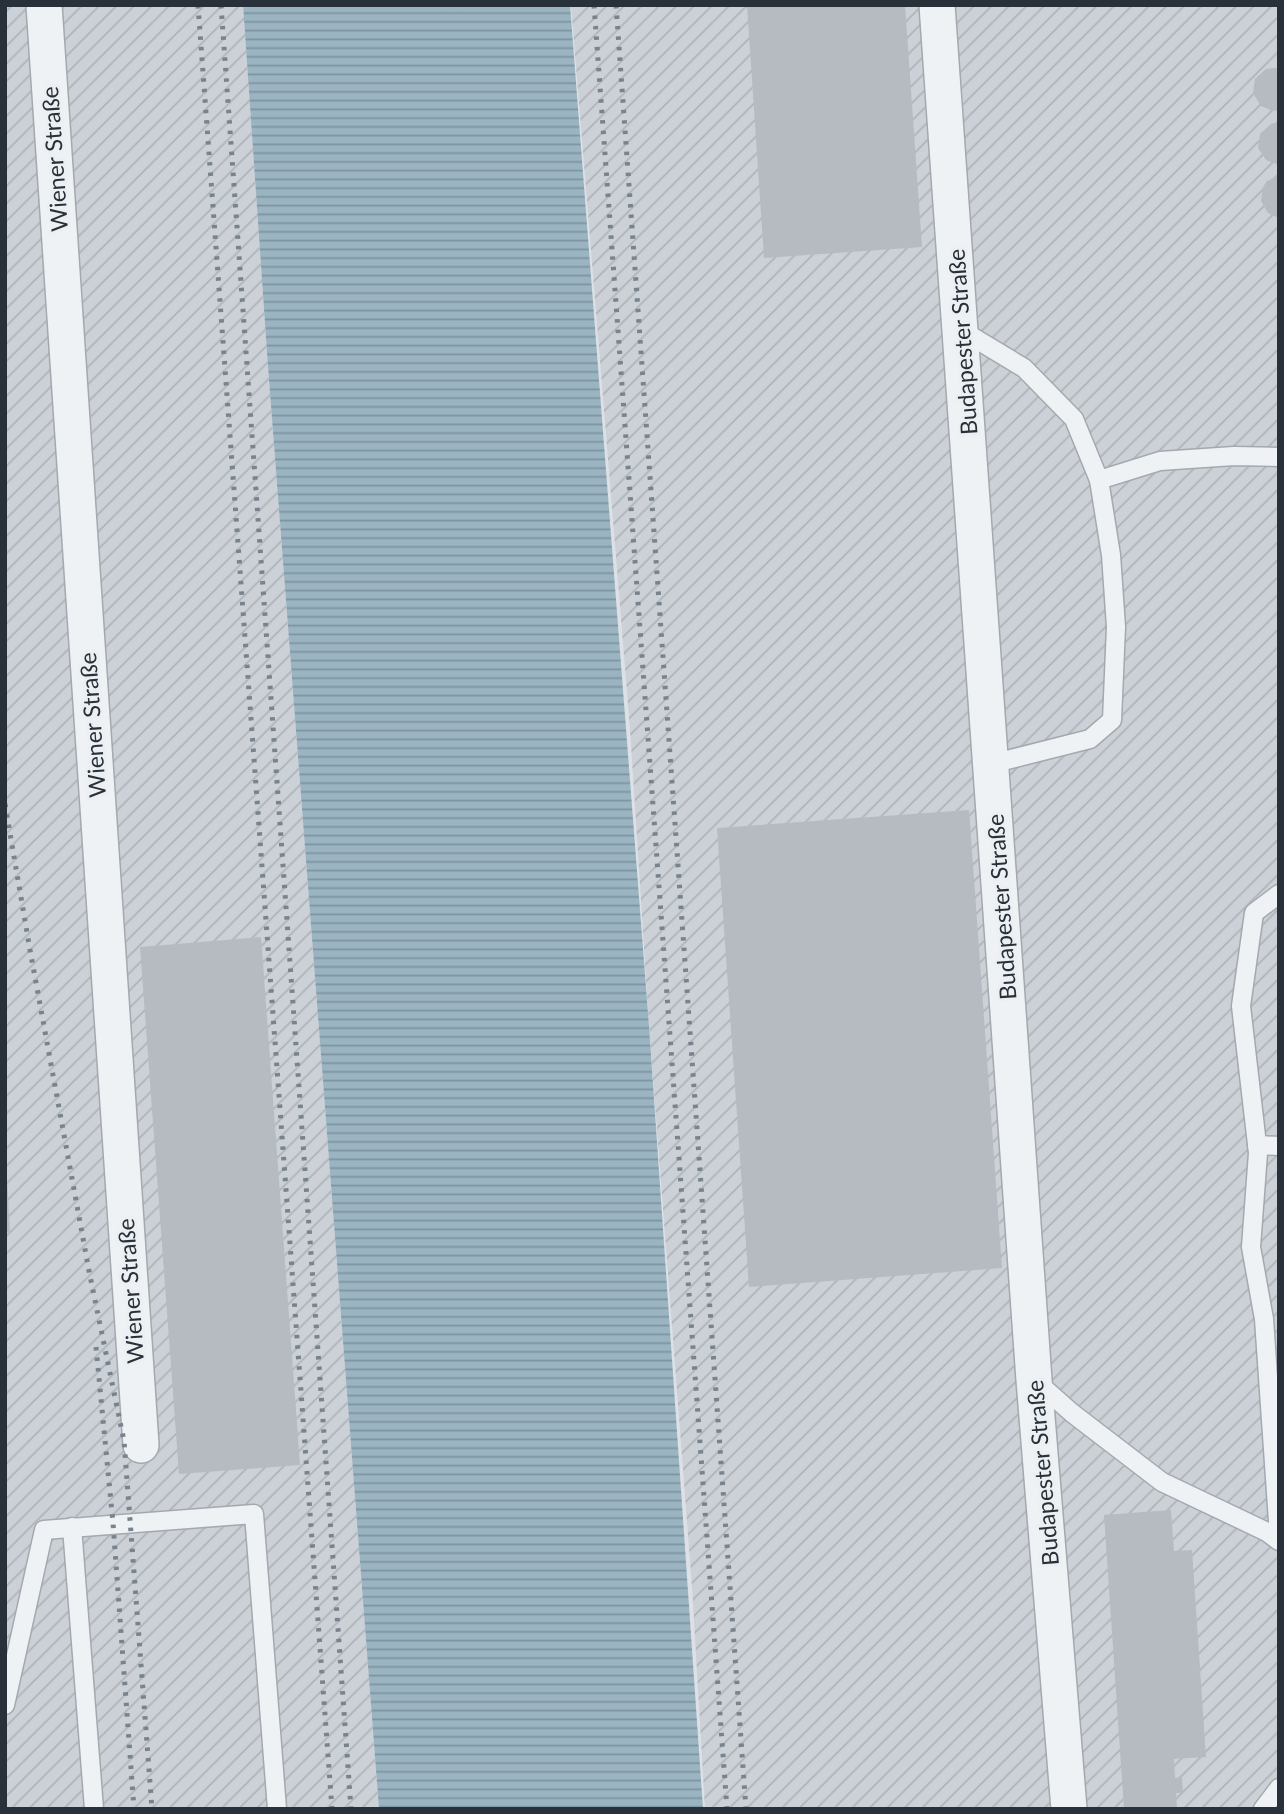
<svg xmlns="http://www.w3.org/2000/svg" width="1284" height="1814" viewBox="0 0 1284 1814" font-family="Lato,sans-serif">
	<defs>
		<pattern id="industrial-furrows" width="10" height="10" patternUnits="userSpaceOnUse" patternTransform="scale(1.75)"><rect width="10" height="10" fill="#cbd1d6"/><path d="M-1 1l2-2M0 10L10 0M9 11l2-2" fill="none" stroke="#aeb4b8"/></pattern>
		<pattern id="water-rules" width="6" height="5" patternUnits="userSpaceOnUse" patternTransform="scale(1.75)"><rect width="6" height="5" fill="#9bb4c2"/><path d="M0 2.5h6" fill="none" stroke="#7e939f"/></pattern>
	</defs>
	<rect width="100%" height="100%" fill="#dde1e5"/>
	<g fill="url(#industrial-furrows)">
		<polygon points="5,5 243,5 268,367 379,1809 5,1809"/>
		<polygon points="571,5 1279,5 1279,1809 705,1809 692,1587 649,1026 630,729"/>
	</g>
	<polygon fill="url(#water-rules)" points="243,5 570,5 649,1026 703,1809 379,1809 268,367"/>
	<g fill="#b5bbc1">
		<polygon points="747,5 905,5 922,247 764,258"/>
		<polygon points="1273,68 1279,68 1279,110 1273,111 1261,106 1253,93 1255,79 1266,69"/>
		<polygon points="1279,122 1279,165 1266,160 1258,148 1260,134 1271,124"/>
		<polygon points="1279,176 1279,218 1268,213 1261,201 1263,187 1267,181"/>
		<polygon points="969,810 1002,1268 749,1287 717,828"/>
		<polygon points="261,937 300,1465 179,1474 140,947"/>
		<polygon points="5,1179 7,1179 10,1232 5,1233"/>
		<polygon points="1171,1510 1174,1551 1192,1550 1206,1757 1174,1759 1175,1778 1182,1777 1183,1793 1176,1793 1177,1809 1124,1809 1104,1515"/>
	</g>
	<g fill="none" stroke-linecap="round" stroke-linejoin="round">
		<g stroke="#a3a9ae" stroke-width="21">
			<g id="lane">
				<polyline points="961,330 1024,368 1074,419 1099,480 1111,555 1116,627 1112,720 1090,739 991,764"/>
				<polyline points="1099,480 1160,461 1234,456 1279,457"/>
				<polyline points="1279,894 1254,913 1241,1006 1258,1153 1251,1247 1264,1319 1279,1536"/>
				<polyline points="1257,1145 1279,1146"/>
				<polyline points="1037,1382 1072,1413 1162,1482 1267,1532 1279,1541"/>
				<polyline points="72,1527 94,1809"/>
				<polyline points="5,1705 44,1530 254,1514 277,1809"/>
				<polyline points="1263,1809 1279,1788"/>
			</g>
		</g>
		<g stroke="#a3a9ae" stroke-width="38">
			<g id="street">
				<polyline points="44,5 141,1445"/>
				<polyline points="937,5 1034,1380 1069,1809"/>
			</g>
		</g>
		<use href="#lane" stroke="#eff2f4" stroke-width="18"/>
		<use href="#street" stroke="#eff2f4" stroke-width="35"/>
		<g stroke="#78838d" stroke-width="5" stroke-dasharray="3.5 7" stroke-linecap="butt">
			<polyline points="198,5 332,1809"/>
			<polyline points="221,5 351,1809"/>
			<polyline points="594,5 727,1809"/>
			<polyline points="616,5 746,1809"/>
			<polyline points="5,804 30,950 89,1271 124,1441 152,1809"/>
			<polyline points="96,1347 113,1523 134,1809"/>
		</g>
	</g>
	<g text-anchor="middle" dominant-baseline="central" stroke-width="7" stroke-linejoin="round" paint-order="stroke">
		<g font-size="23" fill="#28313a" stroke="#ecf0f3">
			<text transform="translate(54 159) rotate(-94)">Wiener Straße</text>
			<text transform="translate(962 342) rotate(-94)">Budapester Straße</text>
			<text transform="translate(92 725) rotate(-94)">Wiener Straße</text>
			<text transform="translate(1001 907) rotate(-94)">Budapester Straße</text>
			<text transform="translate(130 1291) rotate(-94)">Wiener Straße</text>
			<text transform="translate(1042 1473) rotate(-95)">Budapester Straße</text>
		</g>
	</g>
	<rect width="1284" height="1814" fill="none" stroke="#28313a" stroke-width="14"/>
</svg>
